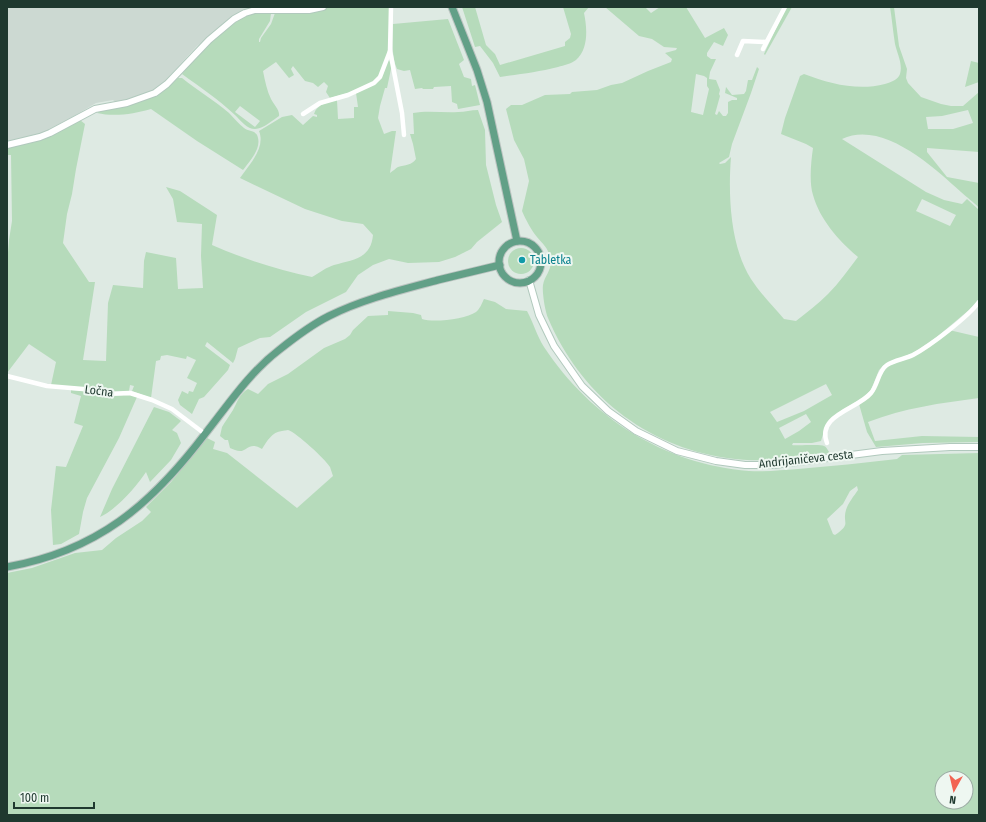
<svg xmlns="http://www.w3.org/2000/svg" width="986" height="822" viewBox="0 0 986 822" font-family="'Fira Sans Condensed',sans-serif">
	<rect width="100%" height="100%" fill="#deeae3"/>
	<polygon fill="#ccd9d2" points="7,7 303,7 247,9 238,13 197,46 161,85 156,89 146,94 133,98 115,102 113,100 96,103 74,116 40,134 7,142"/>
	<g fill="#b6dbbb" fill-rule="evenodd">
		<path d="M329,7H390C390,29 392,65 374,81C363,91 344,94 330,98L326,92L328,86L324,82L318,87L313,83L305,81L293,66L291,69L294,75L289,78L276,62L263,71C265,81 267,91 271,99C274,105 280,110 279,116C273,120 263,129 255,129C247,129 241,121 235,115C219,100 200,87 182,74L200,52L221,33L246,15L250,13H271L270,21L259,39V42H260L261,38L271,24L275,13C292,14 313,14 329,7ZM240,106L260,121L255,127L235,112Z"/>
		<path d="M462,7H475L486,45L495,54L500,65L565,46V42L570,38L571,34L563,7H589L584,13C587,27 589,49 576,60C571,64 564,65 558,67C538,72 521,74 500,77L493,63L480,46L475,47Z"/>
		<path d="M605,7H645L651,13L660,7H686L705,38L724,28L728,35L723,46L714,42L707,53V56L711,59H716L710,72L709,79L716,80L720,90L719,94L720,96L715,114L717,115L719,111L723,116H726L728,113V102L732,100H737V98L725,93L726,87L732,95L744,94L746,91L748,80H752L757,67L759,69L751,93L732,144L729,157L719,163L720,164L725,163L731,157C728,195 730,246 751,279C760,293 773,306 784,319L796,321C807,312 818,304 828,294C839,283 848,270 858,257C839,241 820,220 813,195C809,182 811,162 813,148L806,144L781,134L785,118L800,76L804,74C830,84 858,91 885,84C891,82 898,80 900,74C903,64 897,53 895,44C893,32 892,19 890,7H894L899,46L907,69L906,78L908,83L921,97L941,104L951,106H963L979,92V152L927,148V152L947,177L979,183V208C973,201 967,198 961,192C933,167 883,120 842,139L926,192L944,200L962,204L967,199L979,210V299L969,310L938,336L915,352L884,365L879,370L871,390L861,399L842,410L824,431L821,441L812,443H793L792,445C798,446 821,444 824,446C827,447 828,451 830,453C796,459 761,463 727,458C645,446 580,394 548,318C545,311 542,292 543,285C545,274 553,270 550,257C548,248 543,244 537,237C531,230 526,220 522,211L529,181L524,159L514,140L506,109L511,105H522L545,95L570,94L572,92L597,90L611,85L622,83L648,71L671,62L672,59L665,53L676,50L677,48L664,47L652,39L639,36ZM696,74L704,76L707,78V86L709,89L703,115L691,112ZM968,110L973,123L953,129H928L926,117L942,116ZM922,199L956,215L950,226L916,211ZM826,384L832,395L804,411L777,422L770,412ZM806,414L811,422L799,431L785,439L779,428Z"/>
		<polygon points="786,7 792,7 765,55 764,54"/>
		<path d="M448,19L464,60L459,64L464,77L471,79L472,86L475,85L480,105L458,109L457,104L452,102L451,86L434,87L433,89H423L422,88L415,89L410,70L404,71L397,69C391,55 393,40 393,24Z"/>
		<path d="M388,60L391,61V69L387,88H385L380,106L378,118L384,134L392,131H396L390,173C393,171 396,168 398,167C405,165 412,165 416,159L413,144L410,134H414L413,113C428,110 443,113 458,112C465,112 471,110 478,110L485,130L486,165L496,205L502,222L477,242L471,249L455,257L439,262L408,263L389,259L373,265L358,275L346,292L306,312L270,337L260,338L238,348L235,359L233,363L207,342L205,346L230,365L228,370L204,397L199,399L192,414L180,405L178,400L182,391L188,394L189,391L193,392L197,383L187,378L196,360L187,356L186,359L167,355L161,356L160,360L156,361L151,398L132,391L134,386L130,385L129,391L113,393L91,388L51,385L56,362L29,344L7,373V265L9,240L12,221L11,155H7V147C34,144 57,134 80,120L85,124L76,169L72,194L67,214L63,243L89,282H95L83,360L106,361L108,303L113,285L143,288L144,261L146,252L176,258L178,289L203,288L201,256L202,224L177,222L173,199L166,187L180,191L217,215L212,245C244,259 278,270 312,277C319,273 327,267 334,265C352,260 371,259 373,235L363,224L342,221L305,209L240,178C249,165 266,148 259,131L282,117L292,115L303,125L313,116L317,117V115L314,114C317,104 328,102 337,100L338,119L354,118V107H358L356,93L375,84Z"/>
		<polygon points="971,61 979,63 979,82 965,87"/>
		<path d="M178,78H182C197,90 214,100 229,113C234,118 239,124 244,128C249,132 257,130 258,138C261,149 249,162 243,170L197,141L151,109C134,114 114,117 97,113C104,108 112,109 121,107C143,103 161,94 178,78Z"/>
		<circle cx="521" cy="261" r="13"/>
		<path d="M484,299L495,302L506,309L527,311C533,322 537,336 544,347C591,418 664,464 749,471C766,472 781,470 798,469C831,466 864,463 897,459L902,455L979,453V815H7V573L32,568L75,553L102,550L116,538L142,521L151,512L146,507L171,482L207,438L215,442L213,449L227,453L297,508L333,476C332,473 331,470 330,467C325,459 297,433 288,430C287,430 283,431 282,431C272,432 267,441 262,449C250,441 247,451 240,451C237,451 233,449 230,448L228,440H225L220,436L222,427C225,422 229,416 233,410C237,403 239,394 248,389L258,394L268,384L288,374L324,348L345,339L350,335L353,330L368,316L388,315V311L413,313L421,315L422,319C434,323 466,319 476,312C480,309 482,303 484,299ZM857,486L858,490C854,496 848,503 846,510C842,524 852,523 835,535L833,534L827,519L843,504L850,491ZM942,778H966V802H942Z"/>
		<path d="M949,330L979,337V398C941,403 904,408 868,422L875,441L922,436L979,437V442L923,443L876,447L867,432L859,404L874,392L884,369L890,365L909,358Z"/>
		<polygon points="71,390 93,392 108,396 130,395 137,397 119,438 87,498 83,512 79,534 61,544 53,545 51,510 56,466 66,467 83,426 74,423 81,396 71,393"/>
		<path d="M154,407L169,412L181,421L172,430L177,433L181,443L171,460L150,482L146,472C137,486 116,510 100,517L112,489Z"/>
	</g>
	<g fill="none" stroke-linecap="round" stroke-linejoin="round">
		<g stroke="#b1c9bd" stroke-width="8">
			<g id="secondary">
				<polyline points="7,145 40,137 50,133 95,109 127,103 155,93 167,84 209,40 234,19 245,13 255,10 309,10 323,7"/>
				<polyline points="529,280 539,315 554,346 582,386 608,411 636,431 677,451 716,461 745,465 774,465 882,451 950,447 979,447"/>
			</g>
		</g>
		<g stroke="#bcc4c1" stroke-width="9">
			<g id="primary">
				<polyline points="452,7 477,70 487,102 517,241"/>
				<circle cx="520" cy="262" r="21"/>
				<path d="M7,567C97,551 151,505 205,434C228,405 249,373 279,350C294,338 311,325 329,316C363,299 401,290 438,280C459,275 479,270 500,265"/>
			</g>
		</g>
		<g stroke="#fff" stroke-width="4.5">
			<polyline points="391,7 390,51 402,113 404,135"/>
			<polyline points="763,49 785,7"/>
			<polyline points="737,55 743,41 766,42"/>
			<polyline points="303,114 320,103 348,95 374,83 380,77 390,51"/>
			<polyline points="7,376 47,386 83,389 105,394 130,393 152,400 172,409 205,434"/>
			<path d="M827,443C816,415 858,409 871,393C878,385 878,371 887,365C894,360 905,359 913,355C930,346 968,317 979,302"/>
		</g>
		<use href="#secondary" stroke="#fff" stroke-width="6"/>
		<use href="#primary" stroke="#62a087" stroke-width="7"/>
	</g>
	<circle fill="#0f9aa8" stroke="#eef7f1" stroke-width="1.5" cx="522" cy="260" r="4"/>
	<g text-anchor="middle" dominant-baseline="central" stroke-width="4" stroke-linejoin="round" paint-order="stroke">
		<g font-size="12" fill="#0d838f" stroke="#eef7f1" text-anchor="start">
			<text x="530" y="260">Tabletka</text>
		</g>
		<g font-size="12" fill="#1f392f" stroke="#eef7f1">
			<text transform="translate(99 391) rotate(7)">Ločna</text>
			<text transform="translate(806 459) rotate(-6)">Andrijaničeva cesta</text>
		</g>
	</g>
	<rect width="986" height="822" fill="none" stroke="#1f392f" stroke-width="16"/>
	<g transform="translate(954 790) rotate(188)"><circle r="19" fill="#eef7f1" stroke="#9baba3"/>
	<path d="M0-3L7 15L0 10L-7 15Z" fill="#f26453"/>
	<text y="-6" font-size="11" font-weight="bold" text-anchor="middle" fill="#1f392f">N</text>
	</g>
	<path d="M14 802v6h80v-6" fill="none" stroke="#1f392f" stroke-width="2"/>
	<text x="20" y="802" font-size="12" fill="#1f392f" stroke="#eef7f1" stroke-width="3" paint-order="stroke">100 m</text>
</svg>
